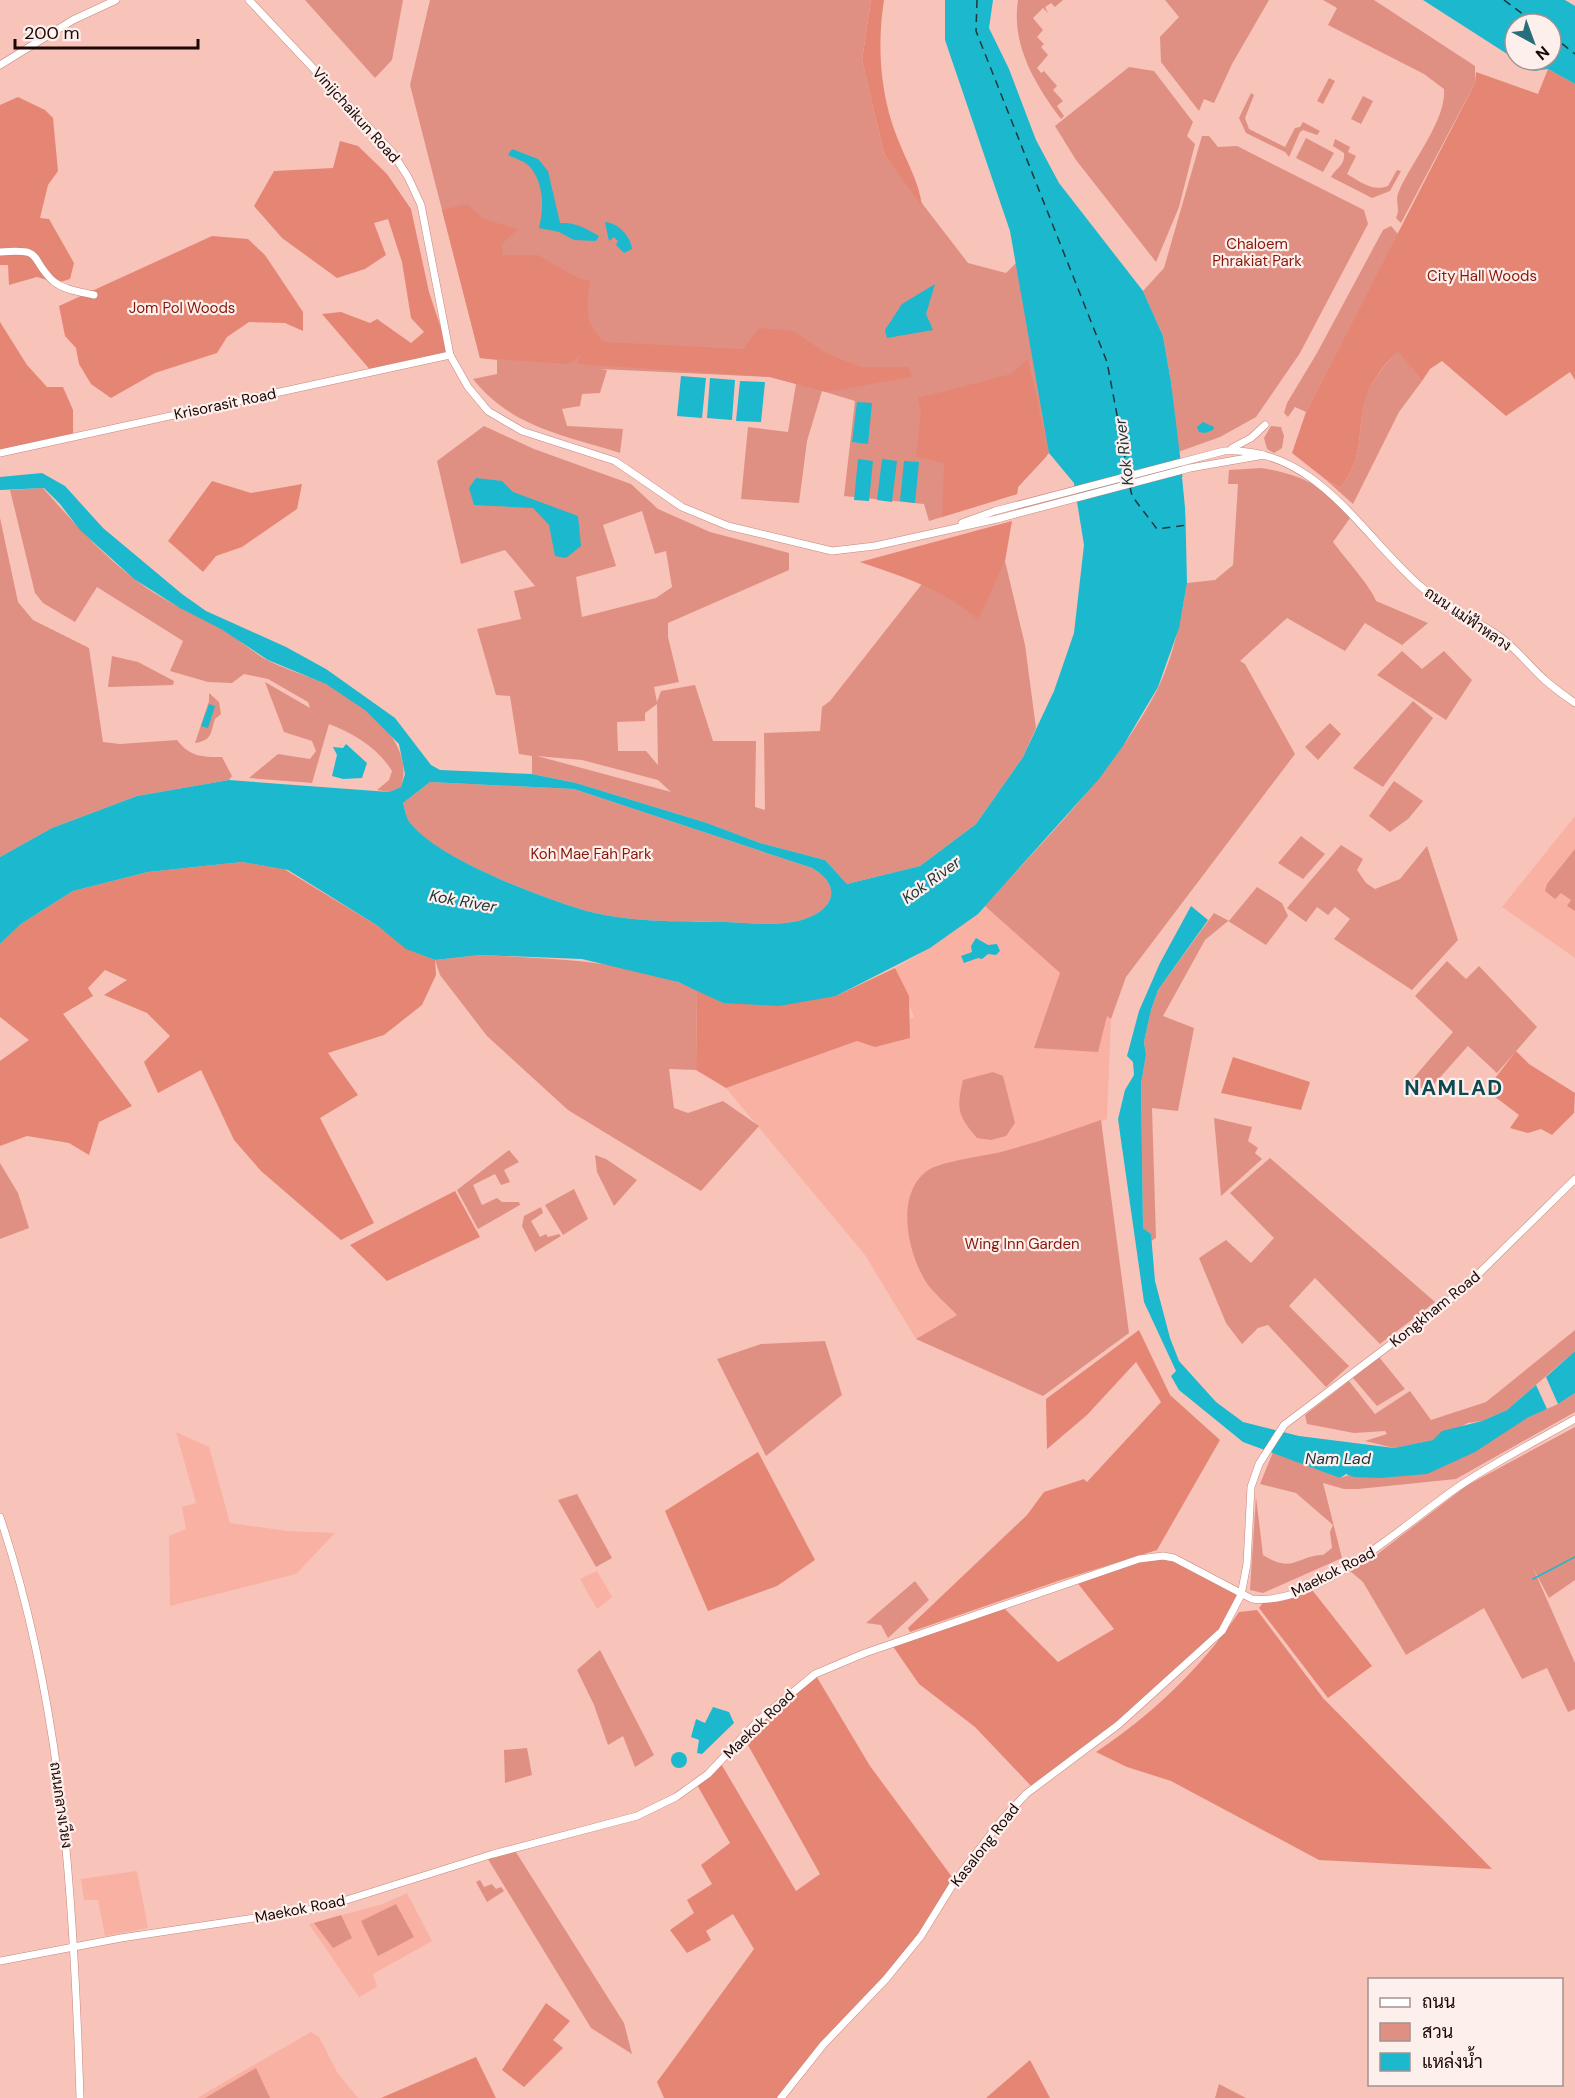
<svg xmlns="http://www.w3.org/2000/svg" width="1575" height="2098" viewBox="0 0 1575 2098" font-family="'DM Sans',Sarabun,sans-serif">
	<rect width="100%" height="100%" fill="#f8c3b9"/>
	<g fill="#f9b1a3">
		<polygon points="1575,816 1575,958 1502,907"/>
		<polygon points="985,906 1111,1019 1107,1119 1031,1144 957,1315 916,1339 865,1255 726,1088 857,1041 914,1017 895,968 930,948"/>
		<polygon points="176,1432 209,1447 230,1523 287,1531 335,1533 296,1574 170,1606 169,1536 186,1529 182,1507 196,1503"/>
		<polygon points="597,1571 612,1597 597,1609 580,1579"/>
		<polygon points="137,1871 148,1928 105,1936 98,1900 84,1900 81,1879"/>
		<polygon points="407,1893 432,1941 373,1974 377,1987 359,1997 309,1924 383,1904"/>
		<polygon points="311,2032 319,2037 337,2072 358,2098 197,2098"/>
	</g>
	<g fill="#e09082" fill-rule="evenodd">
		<polygon points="305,0 403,0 392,60 375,78"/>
		<path d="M430,0H871L862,60L884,154L968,263L1006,273L1016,263L1028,305L1063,375L1078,511L1074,482L1045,446L1047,456L1018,487L1017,494L929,521L924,504L844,496L855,401L822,391L807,441L799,503L741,499L748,427L788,432L796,384L770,377L600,369L607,370L600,393L582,394L580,406L562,409L567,426L623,429L620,453C564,435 512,428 473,379L497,374V360L480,358L410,85Z"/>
		<path d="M1018,0H1063L1055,7L1051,3L1045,7L1048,13L1043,8L1033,18L1043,30L1037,37L1044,44L1041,47L1048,55L1037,68L1041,73L1044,71L1057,86L1053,90L1063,101L1057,106L1064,116L1061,119C1035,84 1011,45 1018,0Z"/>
		<polygon points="1165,0 1269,0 1232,64 1214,103 1204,99 1199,111 1161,62 1160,37 1179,17"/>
		<path d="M1323,0H1374L1475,66V83L1401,223L1396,218C1401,208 1394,201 1399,191C1411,163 1447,119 1444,89L1424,74L1328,25L1337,8Z"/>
		<polygon points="1129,67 1154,71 1193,122 1187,136 1195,144 1179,207 1156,262 1076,160 1055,126"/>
		<polygon points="1329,78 1335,81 1323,104 1317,101"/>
		<polygon points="1251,93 1254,95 1245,118 1249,129 1285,147 1295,128 1300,127 1303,122 1320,131 1317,135 1303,130 1300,132 1289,157 1285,152 1246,133 1239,118"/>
		<polygon points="1363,96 1373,101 1361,124 1351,119"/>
		<polygon points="1202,136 1209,136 1218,147 1237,146 1364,210 1368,224 1300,353 1256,417 1220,437 1178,452 1171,382 1163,336 1143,291 1164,268"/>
		<polygon points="1306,138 1334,153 1323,172 1296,158"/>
		<path d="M1335,139L1350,147L1348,152L1356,156L1347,174C1361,182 1372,192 1388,186L1397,170L1401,171L1390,191L1372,198L1331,177C1336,168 1345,166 1344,153L1333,146Z"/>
		<polygon points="1391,226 1398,234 1306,412 1295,407 1288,417 1284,413 1287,403 1317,353 1383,230"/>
		<path d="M1398,350L1422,381L1399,412L1353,504L1325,479L1340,488C1365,458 1356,435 1365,400C1370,383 1386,363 1398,350Z"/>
		<path d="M484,426L534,449L631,484L658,509L710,532L789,553V570L668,623V637L679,682L654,687L657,702L661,691L695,685L713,741H756L755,807L765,810L764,733L820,731L822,707L830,701L922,584L943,594L992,585L1005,561L1025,645L1036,728L1023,757L976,824L920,866L847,884L825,860L760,843L707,823L576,783L532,774V756L519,754L510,696L496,695L477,629L521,619L514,591L535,586L505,550L461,564L437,461ZM642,511L655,554L666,551L672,587L656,598L582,617L576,577L616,566L603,525ZM657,704L658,765L646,751H618L617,722L645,721V713ZM537,756L582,760L658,780L671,792Z"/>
		<polygon points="1271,426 1281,427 1284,436 1282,448 1274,453 1267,449 1264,438"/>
		<path d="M1262,468C1305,476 1322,485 1350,518L1333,542C1344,557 1372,588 1376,601L1428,623L1402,645L1365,623L1345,651L1287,618L1240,661L1245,664L1295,754L1126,977L1111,1019L1107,1016L1098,1052L1034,1048L1060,973L985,906C1046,837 1116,771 1158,688C1174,655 1181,618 1187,583L1215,580L1233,565L1238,484H1228L1229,470Z"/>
		<path d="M43,488C71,520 100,552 133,578C159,599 191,612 220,628C237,638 252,652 269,661C287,670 306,675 324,683C361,701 416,741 401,787L389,792L377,790L389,780L392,771C379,749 353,733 329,724L312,783L249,778L278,754L310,759L316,751L312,741L284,732L265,682L310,708L308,702L268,679L244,674L232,683L208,682L170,671L183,641L97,587L75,622L43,603L35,593L10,490Z"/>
		<path d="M0,518L18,602L33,620L89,648L103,742L120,744L177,740C190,757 202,757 222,757L232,776L229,780L137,796L52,828L0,857Z"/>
		<polygon points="1402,651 1422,669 1444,651 1472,680 1446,720 1377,675"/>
		<polygon points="112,656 138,662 174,681 173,685 108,687"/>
		<path d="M209,693L219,702L221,714L215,719C210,733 213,740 195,743L209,701Z"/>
		<polygon points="1413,701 1433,718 1383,787 1353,768"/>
		<polygon points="1330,723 1341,734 1318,760 1305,747"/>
		<polygon points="1394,781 1423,801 1408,819 1390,832 1369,816"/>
		<path d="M430,782L574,789L812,868C846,888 831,913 798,921C774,926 749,923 725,922C677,921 626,923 580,909C537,896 438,858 410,824C406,819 405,809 403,803Z"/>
		<polygon points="1301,836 1325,854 1303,879 1278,863"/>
		<polygon points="1341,845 1363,859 1357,870 1366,883 1375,889 1400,879 1427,846 1458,940 1412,990 1334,939 1350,919 1335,907 1328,915 1317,907 1306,922 1287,908"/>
		<polygon points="1575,849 1575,911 1567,906 1571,900 1561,893 1555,899 1545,891 1547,884"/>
		<polygon points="1257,887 1282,903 1288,916 1266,945 1228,921 1205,940 1163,1016 1194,1028 1178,1111 1152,1108 1156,1238 1151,1241 1151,1234 1143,1228 1141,1084 1146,1055 1144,1042 1151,1010 1158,990 1214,913 1229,921"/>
		<path d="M480,955C553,959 630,959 697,990L696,1070L669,1069L674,1108L688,1113L723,1101L759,1126L701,1191L568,1110L487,1036L440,975L435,960Z"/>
		<polygon points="1447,961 1466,979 1479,966 1537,1027 1497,1073 1468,1046 1427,1092 1411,1081 1453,1032 1415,996"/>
		<path d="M993,1072L1003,1076L1015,1123L1006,1136L991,1140L977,1138C958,1116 956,1109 963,1080Z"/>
		<polygon points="1214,1118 1252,1127 1248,1141 1258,1148 1255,1153 1262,1159 1221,1196"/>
		<path d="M1101,1120L1129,1333L1043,1396L916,1339L957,1315C947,1304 934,1294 926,1282C907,1252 894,1191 930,1169C942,1162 981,1156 997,1153C1032,1144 1067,1132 1101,1120Z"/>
		<polygon points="509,1150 519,1162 504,1170 510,1182 501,1185 495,1174 473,1185 482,1205 497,1198 502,1202 519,1202 520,1205 478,1229 457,1190"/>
		<polygon points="595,1155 606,1159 637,1180 614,1206 597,1172"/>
		<polygon points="1270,1158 1435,1302 1380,1344 1315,1278 1289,1306 1349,1366 1326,1387 1268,1325 1258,1328 1242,1344 1226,1323 1199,1258 1226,1240 1251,1263 1274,1238 1230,1193"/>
		<polygon points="0,1163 18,1193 29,1228 0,1239"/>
		<polygon points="574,1189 588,1219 563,1235 545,1205"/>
		<polygon points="541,1207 543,1213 531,1221 540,1237 546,1234 548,1237 559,1234 561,1236 535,1252 522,1226 524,1216"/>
		<polygon points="1575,1330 1575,1351 1507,1410 1482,1421 1468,1423 1434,1440 1394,1448 1365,1441 1387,1434 1385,1431 1354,1433 1307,1424 1305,1415 1349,1381 1375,1414 1410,1391 1431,1420 1486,1402"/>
		<polygon points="825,1341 842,1395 766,1456 717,1359 761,1344"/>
		<polygon points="1379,1357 1405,1389 1377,1406 1353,1378"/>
		<path d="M1575,1393V1412L1456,1479L1358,1489H1344L1323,1483L1342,1558L1263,1593L1250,1590L1256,1497L1263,1555C1268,1558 1275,1562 1281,1563C1294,1567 1307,1554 1323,1555L1332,1548L1330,1532L1333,1525L1296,1493L1260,1484L1273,1452L1340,1478L1527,1418L1558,1404Z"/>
		<polygon points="1575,1427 1575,1580 1549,1598 1533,1568 1575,1663 1575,1709 1568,1712 1547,1668 1522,1679 1484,1608 1406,1655 1363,1582 1350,1571 1371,1559 1466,1486"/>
		<polygon points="577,1494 612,1558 596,1567 558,1500"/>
		<polygon points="915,1581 929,1600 888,1638 881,1625 866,1623"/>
		<polygon points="600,1650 654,1755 635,1767 623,1736 608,1745 594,1705 577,1670"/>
		<polygon points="527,1748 532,1775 505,1783 504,1750"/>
		<polygon points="514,1849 624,2023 632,2054 591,2028 486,1856"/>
		<polygon points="480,1880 484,1887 492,1884 496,1889 501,1887 504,1891 487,1902 476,1882"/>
		<polygon points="396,1904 414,1937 378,1956 361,1921"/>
		<polygon points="341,1915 352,1938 333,1948 314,1923"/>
		<polygon points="256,2068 270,2098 205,2098"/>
		<polygon points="1219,2084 1246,2098 1215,2098"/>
	</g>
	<g fill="#e58675">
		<path d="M871,0H884C877,45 880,94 897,137C906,161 919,181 922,206L884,154L862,60Z"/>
		<path d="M1548,69L1575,84V380L1570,372L1506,416L1442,361L1430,369L1422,381L1398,351C1385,363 1370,383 1365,401C1356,435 1365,458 1340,488L1325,479L1292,453L1306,412L1475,83L1476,72L1538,94Z"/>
		<polygon points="18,97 45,110 53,118 58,171 48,185 40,218 49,219 74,263 70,279 57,283 37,277 9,285 8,265 0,265 0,105"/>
		<polygon points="340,141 358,146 387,174 411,209 429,292 450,355 372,372 322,314 341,312 370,323 377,319 411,343 424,332 411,318 402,262 388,219 374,223 386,255 365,269 337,278 282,238 254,206 274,171 333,168"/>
		<path d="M462,205H468L484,219L518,229L502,244V255H538L578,278L590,281C586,305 584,326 605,342L743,349L759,328L793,331L826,353L861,367H908L912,377L826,392L770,377L577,364L581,354L569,364L480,358L442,210Z"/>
		<polygon points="212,236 248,239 265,255 303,312 303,331 285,323 249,322 227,337 217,353 155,373 111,398 91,384 79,364 76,348 65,336 59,306"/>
		<polygon points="0,322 27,365 47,387 63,387 73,410 73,437 0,453"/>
		<polygon points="1028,359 1049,453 1018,487 1017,494 942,517 944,463 916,457 921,413 918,398 1011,374"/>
		<polygon points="212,481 251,493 302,484 297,509 242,547 216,556 203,572 168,541"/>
		<path d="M1012,521L1005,561L978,620C944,589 903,577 860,562Z"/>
		<polygon points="242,862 284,869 378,926 410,950 435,960 436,975 422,1005 384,1035 328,1053 358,1095 320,1118 374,1223 341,1240 261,1171 234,1140 201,1070 158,1093 144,1062 170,1036 147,1013 104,995 127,980 105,970 88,988 93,996 63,1014 132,1106 99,1122 89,1155 69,1143 27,1136 0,1146 0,1061 29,1040 0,1017 0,944 21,924 73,891 148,872"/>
		<polygon points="895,968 909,996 910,1038 875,1047 857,1041 726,1088 696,1070 697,990 723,1003 836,996"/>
		<polygon points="1516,1051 1529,1064 1575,1093 1574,1113 1552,1135 1541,1129 1528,1133 1510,1128 1519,1115 1486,1090"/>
		<polygon points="1233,1057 1310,1082 1301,1110 1221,1093"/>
		<polygon points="455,1191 480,1237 387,1281 350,1245"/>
		<polygon points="1139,1330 1170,1395 1220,1440 1157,1550 1061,1580 910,1632 908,1628 1027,1515 1044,1492 1084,1479 1087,1482 1161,1402 1136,1362 1087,1415 1047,1449 1046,1399"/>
		<polygon points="758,1452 815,1560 777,1586 708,1611 665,1511"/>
		<polygon points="1142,1558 1178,1560 1241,1595 1222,1631 1155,1694 1033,1788 975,1727 919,1684 892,1645 1002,1606 1058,1662 1114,1629 1075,1580"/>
		<polygon points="1309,1586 1372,1666 1328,1698 1259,1608 1265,1600"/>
		<path d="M1257,1610L1323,1698L1492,1869L1319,1860L1171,1781L1127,1767L1096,1752C1152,1715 1202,1667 1239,1612Z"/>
		<polygon points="815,1674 870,1766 955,1881 921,1936 855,2009 786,2098 664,2098 657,2082 754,1949 733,1914 706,1931 711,1940 687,1953 670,1930 694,1913 687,1900 712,1884 701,1865 730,1843 696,1783 720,1762 796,1891 820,1874 744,1738"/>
		<polygon points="546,2003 570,2021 553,2040 563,2048 524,2087 502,2070"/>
		<polygon points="476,2057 496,2098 381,2098"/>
		<polygon points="1030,2060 1050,2098 986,2098"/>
	</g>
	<g fill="#1bb8ce" fill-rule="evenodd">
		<path d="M945,0H993L989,28L1009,69L1036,140L1059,183L1143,291L1163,336L1171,382L1185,497L1187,583L1179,628L1158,687L1123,746L1099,779L978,914L930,948L836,996L779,1006L723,1003L678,982L582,959L480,955L435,960L406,949L378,926L288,870L242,862L148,872L73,891L21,924L0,944V857L52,828L137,796L229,780L389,792L401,787L405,774L399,744L365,710L326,684L268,660L221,629L180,608L134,579L80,530L60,504L44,488L0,490V477L42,473L65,486L103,528L182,594L206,611L286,647L326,669L395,718L431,765L440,770L532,774L576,783L707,823L760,843L825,860L847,884L920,866L976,824L1023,757L1054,691L1074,633L1084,545L1074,483L1049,453L1010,231L945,40ZM430,782L574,789L812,868C846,888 831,913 798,921C774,926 749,923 725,922C677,921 626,923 580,909C537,896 438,858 411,824C406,819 405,809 403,803Z"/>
		<polygon points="1423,0 1565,0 1575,6 1575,84 1548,69 1534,71 1516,60 1551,60 1551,24 1515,24 1515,59"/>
		<path d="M512,149L538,159L548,171L560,223C575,222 586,228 599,236L596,241L574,240L559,232L539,228C544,209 544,183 530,167C525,161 514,158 508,155Z"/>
		<path d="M605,222C618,223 631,236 632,249L624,253L616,245L618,241L614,237L609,241Z"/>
		<polygon points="935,284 926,314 933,330 887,338 885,330 902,304"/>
		<polygon points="681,376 706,378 702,418 677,416"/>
		<polygon points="710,378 735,380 732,420 707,418"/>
		<polygon points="740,381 765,382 761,422 736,421"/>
		<polygon points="857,402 872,403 868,444 852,442"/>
		<polygon points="1203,422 1214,427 1213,430 1205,433 1199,432 1197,427"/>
		<polygon points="858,459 873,461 869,501 854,500"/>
		<polygon points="882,459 897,461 892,502 877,500"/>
		<polygon points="904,461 919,462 915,503 900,501"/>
		<polygon points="476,478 502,481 513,492 578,516 581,546 566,558 555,556 549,525 533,508 474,505 469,488"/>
		<polygon points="209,704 215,706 208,728 201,726"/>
		<polygon points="346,744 367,763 362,778 343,779 332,776 337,755 333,747 343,748"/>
		<polygon points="1191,906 1208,920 1158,990 1151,1010 1144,1042 1146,1055 1141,1084 1143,1228 1151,1234 1155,1281 1170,1338 1179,1361 1216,1402 1243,1422 1299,1436 1394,1448 1433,1440 1442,1431 1482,1421 1507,1410 1536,1385 1547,1409 1527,1418 1475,1452 1427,1474 1379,1478 1354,1477 1346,1474 1340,1478 1243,1442 1179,1390 1171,1376 1176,1371 1144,1302 1118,1119 1125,1090 1134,1075 1133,1062 1127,1056 1139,1011 1160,963"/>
		<polygon points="976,938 988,945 997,944 1000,951 996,955 988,954 982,959 978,958 964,963 961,956 972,952 971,946"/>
		<polygon points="1575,1351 1575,1393 1558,1404 1546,1377"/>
		<polygon points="713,1707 729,1712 734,1723 702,1754 697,1753 699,1740 691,1737 696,1719 705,1723"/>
		<circle cx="679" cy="1760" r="8"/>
	</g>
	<polygon fill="#f8c3b9" points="1185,476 1191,538 1190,582 1187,583 1188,538 1182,477"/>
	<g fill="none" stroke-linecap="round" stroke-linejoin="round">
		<polyline stroke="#1bb8ce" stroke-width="1.5" points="1533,1579 1575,1557"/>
		<g stroke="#20373c" stroke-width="1.5" stroke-dasharray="8 6" stroke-linecap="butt">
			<polyline points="977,0 976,31 1107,362 1128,473"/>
			<polyline points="1504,0 1536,24"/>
			<polyline points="1551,35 1575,54"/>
			<polyline points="1130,487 1132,496 1157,529 1187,525"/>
		</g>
		<g stroke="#c4877c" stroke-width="8">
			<g id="secondary">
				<polyline points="249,0 392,152 408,177 421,205 450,355 468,387 488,411 522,431 615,461 682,507 728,526 832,551 875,546 997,519 1190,468 1264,455"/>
				<polyline points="0,65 73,20 116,0"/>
				<path d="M0,252C45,248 28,257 53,281C64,290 81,292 94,295"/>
				<polyline points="1232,448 1251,438 1265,425"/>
				<polyline points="0,453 450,355"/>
				<path d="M962,523L995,511L1224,451C1315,446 1360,533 1419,585C1444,607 1474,618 1500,637C1517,649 1530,667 1546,681C1555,689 1565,696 1575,703"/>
				<path d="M0,1517C63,1705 74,1902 80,2098"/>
				<path d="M0,1961L121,1938L321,1908L493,1854L637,1816L676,1797L708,1774L759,1720L815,1674L865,1653L1139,1559L1163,1556L1174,1558L1252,1599C1320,1607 1410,1518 1464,1483C1499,1460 1538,1440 1575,1419"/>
				<polyline points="781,2098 823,2045 886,1979 921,1936 955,1881 1001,1821 1026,1794 1118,1725 1222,1631 1241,1595 1247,1564 1251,1487 1259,1464 1284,1425 1460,1292 1575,1179"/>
			</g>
		</g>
		<use href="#secondary" stroke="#fff" stroke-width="7"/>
	</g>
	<g text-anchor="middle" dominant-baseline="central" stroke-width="4.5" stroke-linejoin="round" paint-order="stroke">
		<g font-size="15" fill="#1c0705" stroke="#fdefec">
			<text transform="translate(356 115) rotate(48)">Vinijchaikun Road</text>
			<text transform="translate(225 404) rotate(-12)">Krisorasit Road</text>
			<text transform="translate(1468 619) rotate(34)">ถนน แม่ฟ้าหลวง</text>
			<text transform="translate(1435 1309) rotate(-39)">Kongkham Road</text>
			<text transform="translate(1333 1572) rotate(-27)">Maekok Road</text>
			<text transform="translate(759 1724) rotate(-44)">Maekok Road</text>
			<text transform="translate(61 1805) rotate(82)">ถนนกลางเวียง</text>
			<text transform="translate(985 1845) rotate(-52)">Kasalong Road</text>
			<text transform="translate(300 1909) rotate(-11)">Maekok Road</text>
		</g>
		<g font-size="15" fill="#881609" stroke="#fdefec">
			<text x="1257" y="244">Chaloem<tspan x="1257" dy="17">Phrakiat Park</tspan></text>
			<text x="1482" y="276">City Hall Woods</text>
			<text x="182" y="308">Jom Pol Woods</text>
			<text x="591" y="854">Koh Mae Fah Park</text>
			<text x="1022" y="1244">Wing Inn Garden</text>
		</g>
		<g font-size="16" font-style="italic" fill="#20373c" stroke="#fdefec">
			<text transform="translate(1124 452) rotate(-97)">Kok River</text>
			<text transform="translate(931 880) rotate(-36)">Kok River</text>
			<text transform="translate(463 901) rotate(10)">Kok River</text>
			<text x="1338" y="1458">Nam Lad</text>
		</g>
		<g font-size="21" font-weight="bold" letter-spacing="1.5" fill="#0c4953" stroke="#fdefec">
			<text x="1454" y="1088">NAMLAD</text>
		</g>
	</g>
	<rect x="1368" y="1978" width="195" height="108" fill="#fdefec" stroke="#a39290" stroke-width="1.5"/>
	<rect x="1380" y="1998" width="30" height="9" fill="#ffffff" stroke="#a39290" stroke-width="1.5"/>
	<text x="1422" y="2008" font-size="18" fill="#1c0705">ถนน</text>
	<rect x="1380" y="2023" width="30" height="18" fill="#e09082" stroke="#a39290" stroke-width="1.5"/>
	<text x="1422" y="2038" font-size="18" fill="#1c0705">สวน</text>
	<rect x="1380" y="2053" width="30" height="18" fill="#1bb8ce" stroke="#a39290" stroke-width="1.5"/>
	<text x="1422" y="2068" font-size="18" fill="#1c0705">แหล่งน้ำ</text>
	<g transform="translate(1533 42) rotate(139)"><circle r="28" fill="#fdefec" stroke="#a39290" stroke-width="1.5"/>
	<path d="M0-4.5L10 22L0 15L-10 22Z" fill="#266e7a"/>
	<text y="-9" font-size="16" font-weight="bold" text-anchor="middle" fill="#1c0705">N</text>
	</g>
	<path d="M15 39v9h183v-9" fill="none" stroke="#1c0705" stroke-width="3"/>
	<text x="24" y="39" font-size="18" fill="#1c0705" stroke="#fdefec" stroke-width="4.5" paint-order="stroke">200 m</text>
</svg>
